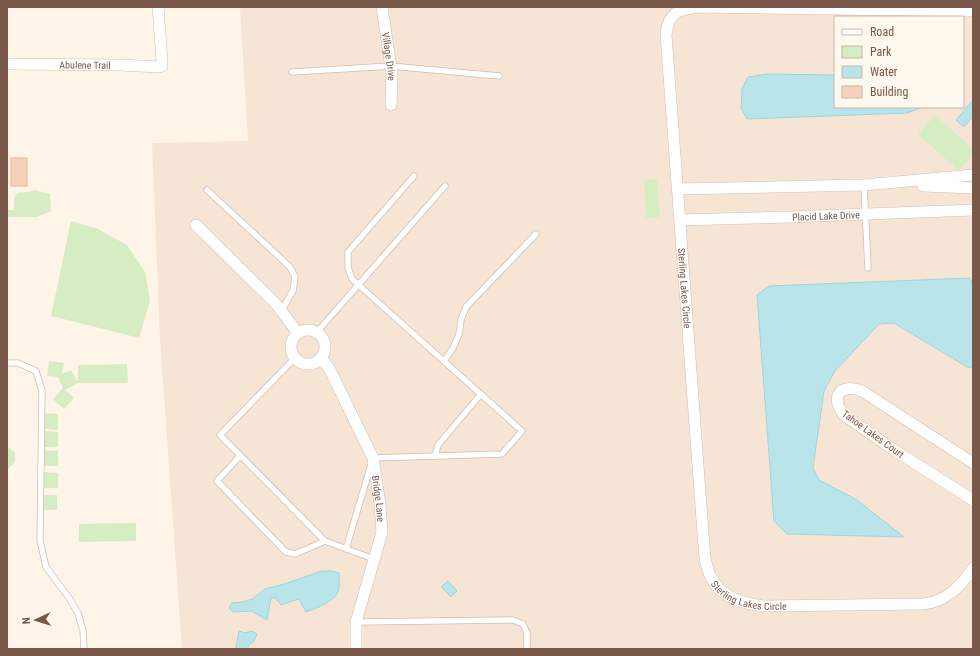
<svg xmlns="http://www.w3.org/2000/svg" width="980" height="656" viewBox="0 0 980 656" font-family="'Roboto Condensed',sans-serif">
	<rect width="100%" height="100%" fill="#fef4e7"/>
	<path fill="#f6e5d4" fill-rule="evenodd" d="M240,7H973V649H182L160,339L152,143L248,141ZM835,17H963V107H835Z"/>
	<g fill="#d6edc3">
		<polygon points="935,115 973,149 973,155 959,171 918,134"/>
		<polygon points="657,179 660,217 646,218 644,180"/>
		<polygon points="35,190 50,194 51,211 37,217 7,217 7,210 14,210 14,198 18,193 28,192"/>
		<polygon points="71,221 98,229 127,245 145,272 150,301 139,338 51,316"/>
		<polygon points="49,361 64,363 62,374 71,370 78,382 78,365 127,364 128,383 78,383 65,390 74,398 64,409 53,399 63,388 58,377 47,376"/>
		<polygon points="43,413 58,414 58,430 43,429"/>
		<polygon points="43,431 58,432 58,447 43,447"/>
		<polygon points="7,448 10,448 15,453 15,462 7,470"/>
		<polygon points="43,450 58,451 58,466 43,466"/>
		<polygon points="43,472 58,473 58,488 42,488"/>
		<rect x="41" y="495" width="16" height="15"/>
		<polygon points="136,523 136,541 79,542 79,524"/>
	</g>
	<g fill="#b9e4e9" stroke="#9fd4dc">
		<polygon points="767,74 835,75 835,107 923,107 907,113 747,119 741,108 742,88 748,77"/>
		<polygon points="973,100 973,116 964,127 956,120"/>
		<polygon points="970,278 973,285 973,366 969,368 894,323 879,324 835,371 824,391 813,468 819,480 857,500 904,537 787,534 774,521 757,295 769,286"/>
		<path d="M322,571H331L339,573C339,579 340,587 338,592C335,601 315,609 306,612L299,599L281,605L276,598H271L267,620L251,611L233,612L229,608L232,603L243,602L252,599L265,589L284,584Z"/>
		<polygon points="448,581 457,591 451,597 441,587"/>
		<polygon points="239,631 245,633 252,631 257,634 254,641 248,646 248,649 236,649 236,647"/>
	</g>
	<rect fill="#f5d1bc" stroke="#e9b69b" x="11" y="158" width="16" height="28"/>
	<g fill="none" stroke-linecap="round" stroke-linejoin="round">
		<g stroke="#d3bdae" stroke-width="7">
			<g id="service">
				<polyline points="292,72 391,66 499,76"/>
				<polyline points="864,185 868,268"/>
				<polyline points="207,190 290,267 295,277 293,291 281,311"/>
				<polyline points="317,332 445,186"/>
				<polyline points="295,358 220,435 325,541 374,559"/>
				<polyline points="444,361 453,348 459,334 461,320 466,307 536,234"/>
				<polyline points="7,363 18,363 36,371 42,391 40,541 46,567 69,598 78,613 83,631 84,649"/>
				<polyline points="240,456 217,481 286,552 295,554 325,541"/>
				<polyline points="435,456 438,445 481,394"/>
				<polyline points="346,549 373,458 502,454 522,431 352,279 348,267 348,252 414,176"/>
				<polyline points="356,622 513,620 523,624 527,633 527,649"/>
			</g>
		</g>
		<g stroke="#d3bdae" stroke-width="12">
			<g id="minor">
				<path id="s1" d="M382,7L392,74L391,105"/>
				<path id="s2" d="M973,11L699,7C679,9 668,12 666,35L703,533C704,543 704,554 706,563C713,594 736,603 764,606L923,604C946,602 961,586 973,568"/>
				<path id="s3" d="M7,64L120,65L159,67L162,66V61L158,7"/>
				<polyline points="923,186 973,188"/>
				<polyline points="677,189 864,185 973,175"/>
				<path id="s4" d="M680,220L789,217L973,210"/>
				<polyline points="196,225 276,304 298,333"/>
				<circle cx="308" cy="347" r="17"/>
				<path id="s5" d="M321,358L329,368L373,458L380,504L382,532L356,622V649"/>
				<path d="M973,463L862,391C841,383 829,396 844,415L891,448L973,500"/>
			</g>
		</g>
		<use href="#service" stroke="#fff" stroke-width="5.5"/>
		<use href="#minor" stroke="#fff" stroke-width="11"/>
	</g>
	<g text-anchor="middle" dominant-baseline="central" stroke-width="3" stroke-linejoin="round" paint-order="stroke">
		<g font-size="10" fill="#795849" stroke="#fff8ee">
			<text stroke="none"><textPath href="#s1" startOffset="50">Village Drive</textPath></text>
			<text stroke="none"><textPath href="#s3" startOffset="78">Abulene Trail</textPath></text>
			<text stroke="none"><textPath href="#s4" startOffset="146">Placid Lake Drive</textPath></text>
			<text stroke="none"><textPath href="#s2" startOffset="577">Sterling Lakes Circle</textPath></text>
			<text transform="translate(873 434) rotate(36)">Tahoe Lakes Court</text>
			<text stroke="none"><textPath href="#s5" startOffset="154">Bridge Lane</textPath></text>
			<text stroke="none"><textPath href="#s2" startOffset="913">Sterling Lakes Circle</textPath></text>
		</g>
	</g>
	<rect width="980" height="656" fill="none" stroke="#795849" stroke-width="16"/>
	<rect x="834" y="16" width="130" height="92" fill="#fff8ee" stroke="#c9b8ac"/>
	<rect x="842" y="29" width="20" height="6" fill="#ffffff" stroke="#c9b8ac"/>
	<text x="870" y="36" font-size="12" fill="#795849">Road</text>
	<rect x="842" y="46" width="20" height="12" fill="#d6edc3" stroke="#c9b8ac"/>
	<text x="870" y="56" font-size="12" fill="#795849">Park</text>
	<rect x="842" y="66" width="20" height="12" fill="#b9e4e9" stroke="#c9b8ac"/>
	<text x="870" y="76" font-size="12" fill="#795849">Water</text>
	<rect x="842" y="86" width="20" height="12" fill="#f5d1bc" stroke="#c9b8ac"/>
	<text x="870" y="96" font-size="12" fill="#795849">Building</text>
	<g transform="translate(36 620) rotate(266)" stroke="#fff8ee" stroke-width="3" paint-order="stroke">
	<path d="M0-3L7 15L0 10L-7 15Z" fill="#795849"/>
	<text y="-6" font-size="11" font-weight="bold" text-anchor="middle" fill="#795849">N</text>
	</g>
</svg>
